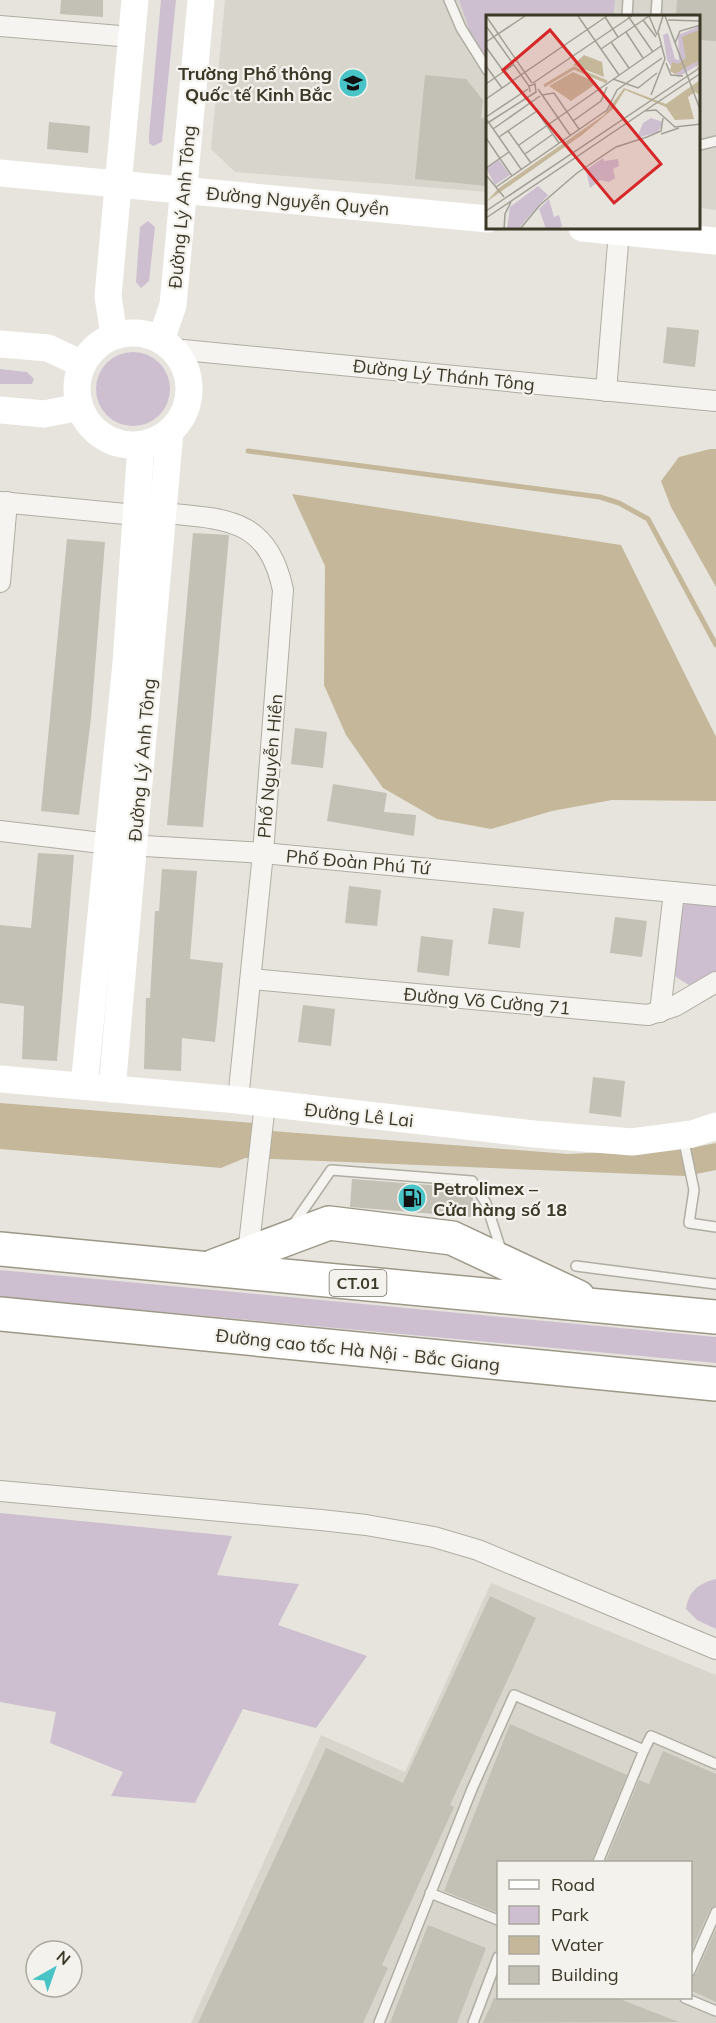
<svg xmlns="http://www.w3.org/2000/svg" width="716" height="2023" viewBox="0 0 716 2023" font-family="Mulish,sans-serif">
	<rect width="100%" height="100%" fill="#e6e4dd"/>
	<g fill="#d8d5cc" fill-rule="evenodd">
		<polygon points="225,0 716,0 716,210 700,208 700,16 488,16 488,192 235,172 211,149"/>
		<path d="M491,1583L716,1675V2023H191L321,1735L405,1772ZM498,1862H690V1998H498Z"/>
	</g>
	<g fill="#cebfd0">
		<polygon points="161,0 176,0 162,142 153,146 149,143 149,135"/>
		<polygon points="459,0 615,0 613,16 488,16 488,62 473,40"/>
		<polygon points="148,221 155,227 149,281 141,288 136,282 140,227"/>
		<circle cx="133" cy="389" r="37"/>
		<polygon points="0,369 27,372 34,379 32,384 0,384"/>
		<polygon points="689,903 716,905 716,972 689,985 676,977 672,967 680,906"/>
		<polygon points="0,1270 716,1337 716,1363 0,1297"/>
		<polygon points="0,1513 232,1536 217,1575 299,1584 278,1625 367,1656 316,1728 243,1709 195,1803 111,1796 123,1772 50,1743 56,1712 0,1702"/>
		<path d="M716,1579V1629L697,1620L686,1609C688,1592 699,1583 716,1579Z"/>
	</g>
	<g fill="#c5b79a">
		<polygon points="710,449 716,449 716,587 671,507 661,481 679,457"/>
		<polygon points="292,494 621,545 716,737 716,801 612,800 552,811 491,829 437,819 383,788 346,735 324,685 325,566"/>
		<polygon points="0,1103 254,1123 272,1131 568,1154 691,1148 716,1143 716,1170 686,1176 245,1158 221,1168 0,1149"/>
	</g>
	<g fill="none" stroke-linecap="round" stroke-linejoin="round">
		<polyline stroke="#c5b79a" stroke-width="5" points="248,451 600,497 619,503 648,519 716,645"/>
	</g>
	<g fill="#c3c0b5">
		<polygon points="61,0 103,0 103,17 60,14"/>
		<polygon points="677,0 716,0 716,41 699,40 699,16 676,16"/>
		<polygon points="425,75 466,79 483,100 481,118 488,118 488,186 415,179"/>
		<polygon points="49,122 90,126 88,153 47,149"/>
		<polygon points="667,327 699,330 695,367 663,363"/>
		<polygon points="193,533 229,535 203,827 167,825"/>
		<polygon points="67,539 105,542 91,718 79,815 41,811"/>
		<polygon points="295,728 327,732 323,768 291,764"/>
		<polygon points="333,784 387,793 384,812 416,815 414,836 327,821"/>
		<polygon points="38,853 74,855 57,1061 22,1059 24,1006 0,1003 0,925 31,928"/>
		<polygon points="162,869 197,871 190,959 223,963 215,1042 182,1038 181,1071 144,1069 146,998 150,998 155,911 159,911"/>
		<polygon points="349,886 381,890 377,926 345,923"/>
		<polygon points="493,908 524,912 520,948 488,944"/>
		<polygon points="615,917 647,921 642,957 610,953"/>
		<polygon points="421,936 453,940 449,976 417,972"/>
		<polygon points="303,1005 335,1009 331,1046 298,1042"/>
		<polygon points="593,1077 625,1081 621,1117 589,1113"/>
		<polygon points="352,1179 468,1188 473,1195 472,1217 350,1207"/>
		<polygon points="490,1596 536,1618 450,1805 454,1807 382,1965 388,1968 363,2023 198,2023 326,1748 403,1783"/>
		<polygon points="510,1724 627,1775 591,1863 498,1863 498,1913 444,1891"/>
		<polygon points="663,1751 716,1774 716,1905 710,1909 690,1953 690,1863 605,1863 639,1780 649,1784"/>
		<polygon points="428,1925 486,1948 457,2023 390,2023"/>
		<polygon points="716,1929 716,2002 690,1990 690,1978 696,1974"/>
		<polygon points="494,1998 617,1998 679,2022 483,2023"/>
	</g>
	<g fill="none" stroke-linecap="round" stroke-linejoin="round">
		<g stroke="#b0ada3" stroke-width="12">
			<g id="lane">
				<polyline points="449,0 461,28 488,71"/>
				<polyline points="627,16 628,0"/>
				<polyline points="656,16 657,0"/>
				<polyline points="700,145 716,141"/>
				<polyline points="683,1137 694,1190 689,1223 716,1227"/>
				<polyline points="293,1225 331,1170 472,1181 486,1203 502,1253"/>
				<polyline points="576,1266 716,1284"/>
				<polyline points="598,1862 644,1750"/>
				<polyline points="430,1893 498,1920"/>
				<polyline points="690,1971 716,1912"/>
				<polyline points="685,1998 716,2011"/>
				<polyline points="379,2023 472,1789 514,1695 644,1750 651,1736 716,1764"/>
				<polyline points="473,2023 498,1957"/>
			</g>
		</g>
		<g stroke="#b0ada3" stroke-width="22">
			<g id="street">
				<polyline points="0,26 132,37"/>
				<polyline points="173,349 716,401"/>
				<polyline points="606,391 619,231"/>
				<polyline points="0,502 136,515"/>
				<path d="M164,513C226,519 268,518 283,590L263,853L238,1100"/>
				<polyline points="0,582 7,502"/>
				<polyline points="0,831 110,844 263,853 716,896"/>
				<polyline points="251,979 648,1015 675,1006 716,982"/>
				<polyline points="660,1012 674,892"/>
				<polyline points="248,1253 265,1104"/>
				<polyline points="0,1491 321,1520 366,1525 434,1537 478,1550 716,1649"/>
			</g>
		</g>
		<g stroke="#9c9786" stroke-width="36">
			<g id="highway">
				<polyline points="0,1249 716,1317"/>
				<polyline points="214,1266 329,1223 452,1238 578,1297"/>
				<polyline points="0,1314 716,1384"/>
			</g>
		</g>
		<use href="#lane" stroke="#f5f4f0" stroke-width="9"/>
		<use href="#street" stroke="#f5f4f0" stroke-width="20"/>
		<g stroke="#fff" stroke-width="27">
			<polyline points="0,173 488,219"/>
			<polyline points="582,228 716,241"/>
			<circle cx="133" cy="389" r="56"/>
			<polyline points="114,336 108,296 135,0"/>
			<polyline points="161,340 173,305 201,0"/>
			<polyline points="0,344 48,348 82,364"/>
			<polyline points="0,410 44,414 80,407"/>
			<polyline points="0,1079 238,1100 534,1134 632,1142 692,1134 716,1126"/>
			<polyline points="84,1086 126,663 141,445"/>
			<polyline points="112,1089 170,431"/>
		</g>
		<use href="#highway" stroke="#fff" stroke-width="33"/>
	</g>
	<defs>
		<g id="school-disc" transform="scale(1.5)"><circle r="9.5" fill="#48c3c6" stroke="#f4f2ed"/><path d="M0-5L7-2L0 1L-7-2ZM-4 1L0 2.5L4 1V4Q0 6-4 4Z" fill="#111"/></g>
		<g id="fuel-disc" transform="scale(1.5)"><circle r="9.5" fill="#48c3c6" stroke="#f4f2ed"/><path d="M-5.5-6h7V0h2V4h1.3V-2.5L3-4.5l.8-.8L6-3V5H2.5V1h-1V6h-7ZM-4.2-4.7v3.2H.2V-4.7Z" fill="#111"/></g>
	</defs>
	<g fill-rule="evenodd">
		<use href="#school-disc" x="353" y="83"/>
		<use href="#fuel-disc" x="412" y="1198"/>
	</g>
	<g text-anchor="middle" dominant-baseline="central" stroke-width="4.5" stroke-linejoin="round" paint-order="stroke">
		<rect fill="#f4f2ed" stroke="#737063" stroke-width="1.5" x="329.5" y="1270" width="57" height="26" rx="4.5"/>
		<g font-size="16" font-weight="bold" fill="#3c3828">
			<text x="358" y="1283">CT.01</text>
		</g>
		<g font-size="18" font-weight="bold" fill="#3c3828" stroke="#f4f2ed" text-anchor="end">
			<text x="332" y="73">Trường Phổ thông<tspan x="332" dy="21">Quốc tế Kinh Bắc</tspan></text>
			<text x="433" y="1188" text-anchor="start">Petrolimex –<tspan x="433" dy="21">Cửa hàng số 18</tspan></text>
		</g>
		<g font-size="18" fill="#3c3828" stroke="#f4f2ed">
			<text transform="translate(298 201) rotate(5)">Đường Nguyễn Quyền</text>
			<text transform="translate(182 207) rotate(-85)">Đường Lý Anh Tông</text>
			<text transform="translate(444 375) rotate(6)">Đường Lý Thánh Tông</text>
			<text transform="translate(142 760) rotate(-85)">Đường Lý Anh Tông</text>
			<text transform="translate(270 766) rotate(-85)">Phố Nguyễn Hiền</text>
			<text transform="translate(358 862) rotate(5)">Phố Đoàn Phú Tứ</text>
			<text transform="translate(487 1001) rotate(5)">Đường Võ Cường 71</text>
			<text transform="translate(359 1115) rotate(6)">Đường Lê Lai</text>
			<text transform="translate(358 1350) rotate(6)">Đường cao tốc Hà Nội - Bắc Giang</text>
		</g>
	</g>
	<g transform="translate(486 15)">
		<rect width="214" height="214" fill="#e6e4dd"/>
		<path d="M214,11V49L192,62L181,45L177,20L182,18L189,44L193,45L192,20ZM165,103L177,107L172,117L151,123L157,108ZM117,143L118,146L132,144L133,151L127,154L129,163L123,167L114,165L104,173L100,155ZM13,145L24,160L9,170L0,153ZM52,171L62,180L32,214H21L24,192ZM63,184L68,202L73,200L76,211L72,214H60L53,194Z" fill="#cebfd0"/>
		<path d="M210,16H214V44L210,47L214,60L209,47L189,59L184,56L186,47L192,49L200,43L196,22ZM98,40L116,47L118,62L87,50ZM87,57L111,68L85,86L63,71ZM214,65V80L209,77L202,82L208,104L189,105L180,92L139,75L127,94L96,120L0,187L13,173L118,100L138,73L180,89Z" fill="#c5b79a"/>
		<path fill="none" stroke="#c5b79a" stroke-width="3" d="M58,71L88,53L121,67"/>
		<path fill="none" stroke="#a29f95" stroke-width="1.5" d="M0,1L46,68M92,1L133,60M142,1L167,37M163,1L171,20M179,1L215,97M119,2L132,22M157,5L170,22M182,5L215,6M0,11L43,71M140,17L157,43M0,27L39,1M125,27L143,53M189,28L194,16L215,10M0,32L18,57M115,34L163,1M180,48L185,60L197,61M0,51L16,73M127,64L152,73L171,58M47,68L146,1M0,69L27,50M52,74L84,120M56,80L68,78L93,114M165,80L179,44L172,17L177,1M0,84L121,1M45,88L73,128M158,96L170,95L189,112L215,109M0,102L42,74M1,105L35,154M87,106L115,86L121,72M0,109L50,77L49,69L43,71L44,77M7,114L54,81M22,116L45,148M175,119L193,113M13,122L51,96M161,122L175,116L177,103M0,123L26,161M33,130L175,31M39,139L67,119M0,153L23,137M0,160L18,182M10,172L121,95L131,75L176,43M0,196L215,52M0,203L215,58M18,214L19,199L25,187M34,214L54,190L91,158L130,132L161,122"/>
		<path fill="#d62828" fill-opacity="0.15" stroke="#d62828" stroke-width="3" d="M64,15L175,149L128,188L17,55Z"/>
		<rect width="214" height="214" fill="none" stroke="#3c3828" stroke-width="3"/>
	</g>
	<rect x="497" y="1861" width="195" height="138" fill="#f4f2ed" stroke="#aaa89e" stroke-width="1.5"/>
	<rect x="509" y="1880" width="30" height="9" fill="#ffffff" stroke="#aaa89e" stroke-width="1.5"/>
	<text x="551" y="1891" font-size="18" fill="#3c3828">Road</text>
	<rect x="509" y="1906" width="30" height="18" fill="#cebfd0" stroke="#aaa89e" stroke-width="1.5"/>
	<text x="551" y="1921" font-size="18" fill="#3c3828">Park</text>
	<rect x="509" y="1936" width="30" height="18" fill="#c5b79a" stroke="#aaa89e" stroke-width="1.5"/>
	<text x="551" y="1951" font-size="18" fill="#3c3828">Water</text>
	<rect x="509" y="1966" width="30" height="18" fill="#c3c0b5" stroke="#aaa89e" stroke-width="1.5"/>
	<text x="551" y="1981" font-size="18" fill="#3c3828">Building</text>
	<g transform="translate(54 1969) rotate(40)"><circle r="28" fill="#f4f2ed" stroke="#aaa89e" stroke-width="1.5"/>
	<path d="M0-4.5L10 22L0 15L-10 22Z" fill="#48c3c6"/>
	<text y="-9" font-size="16" font-weight="bold" text-anchor="middle" fill="#3c3828">N</text>
	</g>
</svg>
